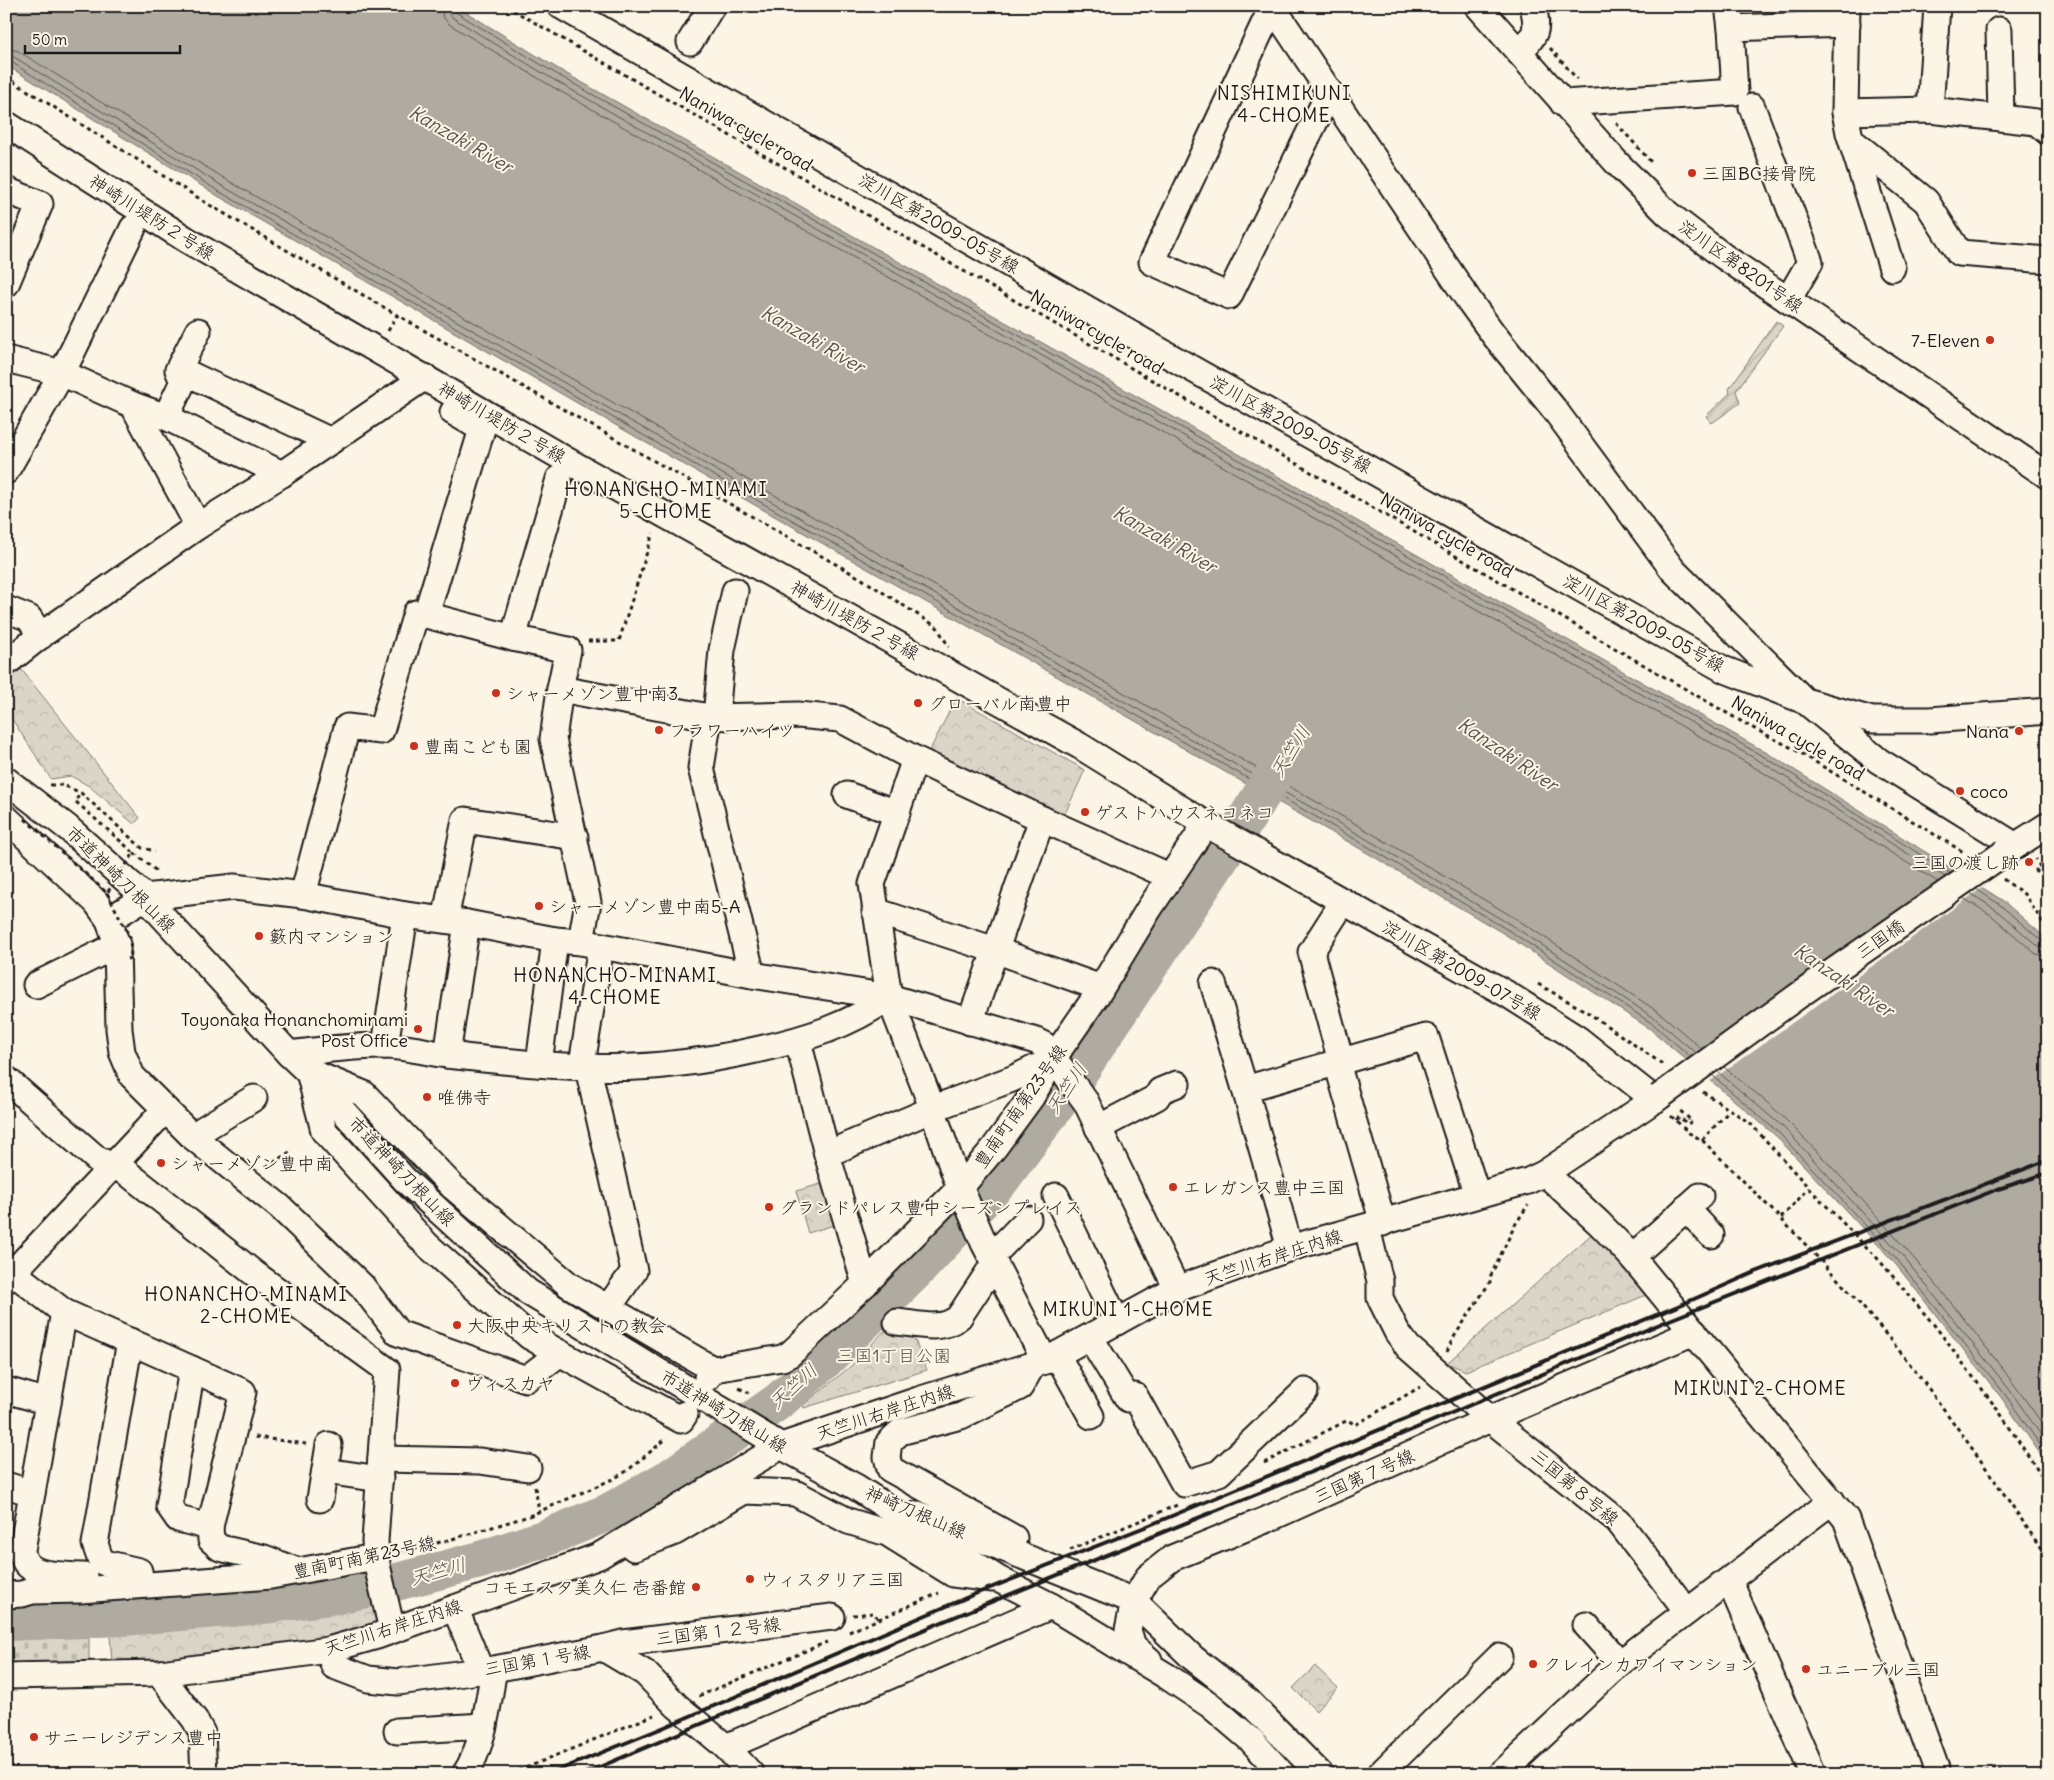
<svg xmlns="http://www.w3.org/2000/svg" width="2054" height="1780" viewBox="0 0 2054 1780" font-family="Delius,'Klee One',sans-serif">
	<defs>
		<pattern id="forest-crowns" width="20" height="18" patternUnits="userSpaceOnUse" patternTransform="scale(1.25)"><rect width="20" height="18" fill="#dbd5c8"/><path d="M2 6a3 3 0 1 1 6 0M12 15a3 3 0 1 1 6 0" fill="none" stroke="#bbb6ab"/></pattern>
		<pattern id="cemetery-stones" width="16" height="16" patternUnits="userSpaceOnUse" patternTransform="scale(1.25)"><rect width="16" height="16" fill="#dbd5c8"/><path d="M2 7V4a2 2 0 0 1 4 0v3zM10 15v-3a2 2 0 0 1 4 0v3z" fill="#bbb6ab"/></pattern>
		<pattern id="garden-furrows" width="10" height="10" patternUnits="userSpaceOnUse" patternTransform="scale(1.25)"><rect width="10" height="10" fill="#dbd5c8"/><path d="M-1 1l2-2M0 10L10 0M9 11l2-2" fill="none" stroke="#bbb6ab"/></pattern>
	</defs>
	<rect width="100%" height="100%" fill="#fcf5e5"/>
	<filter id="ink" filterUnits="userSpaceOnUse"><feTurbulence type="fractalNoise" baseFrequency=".02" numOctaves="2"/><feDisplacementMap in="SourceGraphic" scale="10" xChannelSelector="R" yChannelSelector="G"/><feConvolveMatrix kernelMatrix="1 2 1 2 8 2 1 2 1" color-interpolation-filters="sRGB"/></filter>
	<g filter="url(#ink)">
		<g fill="url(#forest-crowns)" stroke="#7c7872">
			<polygon points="21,669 140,818 134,824 89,786 71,776 51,779 6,710 6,680"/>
			<polygon points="956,698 1085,770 1063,818 927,756"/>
			<polygon points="824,1183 837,1224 808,1233 796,1191"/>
			<polygon points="1594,1232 1646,1295 1466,1371 1447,1363"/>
			<polygon points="890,1325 910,1328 927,1370 804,1408 803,1405 851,1366"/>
			<polygon points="377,1606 380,1616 373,1624 323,1639 199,1657 112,1664 110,1635 242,1625"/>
			<polygon points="1315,1666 1338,1688 1316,1711 1293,1688"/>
		</g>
		<polygon fill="url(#cemetery-stones)" stroke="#7c7872" points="89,1637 89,1666 6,1666 6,1640"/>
		<polygon fill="url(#garden-furrows)" stroke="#7c7872" points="1776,321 1783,326 1736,391 1740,403 1712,423 1706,416 1730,393 1729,389"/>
		<polygon fill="#b0aba1" stroke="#75726c" points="6,6 456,6 560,70 1769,754 2002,900 2048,940 2048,1465 2000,1396 1893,1261 1776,1136 1650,1029 1506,935 1352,844 709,479 218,196 6,65"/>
		<polygon fill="#fcf5e5" points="1959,870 1985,886 1709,1082 1686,1063"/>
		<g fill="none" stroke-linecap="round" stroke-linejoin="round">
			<g stroke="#575551" stroke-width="1">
				<polyline points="440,6 443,17 449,24 551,86 1759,770 1938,882"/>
				<polyline points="448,6 449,13 453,18 554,80 1763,763 1945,877"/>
				<polyline points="454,6 457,13 558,75 1766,758 1950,873"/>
				<polyline points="6,48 18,51 227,180 718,463 1361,827 1515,918 1660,1013 1702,1049"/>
				<polyline points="6,55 14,57 224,187 714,469 1358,834 1511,925 1656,1019 1696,1053"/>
				<polyline points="6,61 11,62 220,192 711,474 1355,839 1508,930 1653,1024 1691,1057"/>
				<polyline points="1976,889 1999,904 2043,942 2048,943"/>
				<polyline points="1970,893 1995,909 2039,947 2048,950"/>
				<polyline points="1963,898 1991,915 2036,954 2048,957"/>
				<path d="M1724,1067C1746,1086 1770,1103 1790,1124C1884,1219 1972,1322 2048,1432"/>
				<polyline points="1717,1071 1784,1128 1901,1254 2009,1389 2048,1445"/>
				<polyline points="1712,1075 1779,1133 1896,1258 2004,1393 2048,1456"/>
			</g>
			<polyline stroke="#b0aba1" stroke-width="38" points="6,1622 122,1617 264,1605 338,1595 389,1584 480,1560 543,1539 609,1512 671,1477 779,1401 826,1359 919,1268 1000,1181 1066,1092 1241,827 1290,750"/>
			<g stroke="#1c1c1c" stroke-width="29">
				<g id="minor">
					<polyline points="561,6 1150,345 1723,669 1805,701 1879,761 2016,846"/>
					<polyline points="1272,6 1470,302 1494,335 1554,409 1673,570 1805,701 1872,720 1930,720 2048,711"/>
					<polyline points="1478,6 1616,162 1668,214 1723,256 2048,476"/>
					<polyline points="1728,6 1731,28"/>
					<polyline points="1847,6 1845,112 1849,133 1892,268"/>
					<polyline points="1272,7 1152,262 1229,296 1329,93"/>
					<polyline points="1999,30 2001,118"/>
					<polyline points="690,42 712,6"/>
					<path d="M1519,52C1536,35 1539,31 1533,6"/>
					<polyline points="1563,103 1735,92 1731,28 1847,24"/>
					<polyline points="1752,107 1810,262 1788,300"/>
					<polyline points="1930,110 1937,6"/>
					<polyline points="1845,112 1930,110 2036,122 2048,132"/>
					<polyline points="6,124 187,240 568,461 1080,746 1206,824 1507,994 1578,1039 1655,1100"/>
					<polyline points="1853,142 1926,201 1959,253 2048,260"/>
					<polyline points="6,190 40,204 6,284"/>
					<polyline points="6,359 62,373 133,405 166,417 282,474"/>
					<polyline points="183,381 178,370 198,331"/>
					<polyline points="133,405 198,526"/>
					<polyline points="166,417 187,373 331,441"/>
					<polyline points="6,471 62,373 133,228"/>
					<polyline points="6,609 29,618 41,636"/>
					<polyline points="426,615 482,429 453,412"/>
					<polyline points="513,638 559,479"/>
					<polyline points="6,663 44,633 198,526 282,474 425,377"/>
					<polyline points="560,689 709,717 798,715 840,719 915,759 1042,819 1171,877"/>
					<polyline points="709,717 701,768 752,975"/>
					<polyline points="716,717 722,650 735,591"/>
					<polyline points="915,759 872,884 889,997 927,1094 955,1175 984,1243 1045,1361"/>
					<polyline points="6,780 68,828 145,897 289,1054 308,1072 405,1180 528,1292 781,1446 856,1487 998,1579 1051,1606 1168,1677 1210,1705 1251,1740 1282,1774"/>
					<polyline points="847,795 897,813"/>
					<polyline points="6,818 96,902 109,920"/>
					<polyline points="2004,853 2048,825"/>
					<polyline points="303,895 347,727 381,731 416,613 426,615 513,638 568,650 560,689 553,739 588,902 581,942"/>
					<polyline points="875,911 995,950 1101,988"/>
					<polyline points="445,920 465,820 575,837"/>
					<polyline points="601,946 583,1058 588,1068 634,1271 608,1308"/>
					<polyline points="1213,983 1245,1089"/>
					<polyline points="36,985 117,945"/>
					<polyline points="970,1022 1042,819"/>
					<polyline points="798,1041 827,1154 865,1284"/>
					<polyline points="385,1046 405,915"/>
					<path d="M289,1054C320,1050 351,1046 383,1046C404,1046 426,1052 447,1055C493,1060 540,1066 587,1067C645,1070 703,1062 760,1049C805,1039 851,1025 889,997"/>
					<polyline points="447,1055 467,923"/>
					<polyline points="1341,1061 1311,952 1343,902"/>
					<polyline points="1337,1063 1383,1223"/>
					<polyline points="539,1064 555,940"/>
					<polyline points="313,1073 364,1094 453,1187 569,1285 714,1370"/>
					<polyline points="310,1076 324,1131 426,1244 529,1336 681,1420 685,1414"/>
					<polyline points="6,1079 97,1159 126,1172 255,1274 387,1370 375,1541 377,1565 392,1630"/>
					<polyline points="1098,1128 1157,1097 1160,1091 1177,1084"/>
					<polyline points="192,1136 254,1098"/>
					<polyline points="827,1154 945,1104 1012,1079 1054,1059"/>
					<polyline points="1545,1173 1600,1224 1632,1257 1846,1519 1938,1774"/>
					<polyline points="1056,1196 1117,1322"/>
					<polyline points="1686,1208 1711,1235"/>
					<polyline points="1367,1228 1380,1281 1380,1298 1397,1332 1408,1347 1490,1419 1618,1521 1687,1611"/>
					<polyline points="1290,1248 1245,1089 1426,1037 1477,1195"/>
					<polyline points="991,1257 1028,1219"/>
					<polyline points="1632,1257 1700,1196"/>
					<polyline points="6,1267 64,1312 243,1392 213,1514 210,1527 211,1540 220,1548 264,1558 297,1571"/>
					<polyline points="6,1280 165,1110"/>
					<path d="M64,1312L22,1550C23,1579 62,1574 84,1576"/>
					<path d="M897,1322C918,1324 942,1332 959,1317L994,1264"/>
					<polyline points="1090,1337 1128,1399 1135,1396 1184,1484 1219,1473 1305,1391"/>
					<polyline points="130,1341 95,1544 101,1561 105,1563 139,1571 141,1585"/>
					<polyline points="560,1353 526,1379 398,1333 362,1286 280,1207 193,1137 132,1076 122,1052 119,1029 117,945 109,920 145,897 234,887 303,895 405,915 467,923 555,940 581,942 752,975 889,997 1036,1041 1044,1045 1086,1102 1177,1289"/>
					<polyline points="1057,1355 1091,1416"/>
					<polyline points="192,1369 169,1506 178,1519 210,1527"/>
					<polyline points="707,1378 714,1370 720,1368 782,1358 790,1354 865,1284 961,1187 994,1148 1032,1096 1061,1047 1097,995 1149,909 1206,824"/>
					<polyline points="6,1390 48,1402"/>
					<polyline points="381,1459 480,1461 528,1468"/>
					<polyline points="325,1471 380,1479"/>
					<polyline points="6,1485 32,1493"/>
					<polyline points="320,1499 329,1445"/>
					<polyline points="918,1514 1134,1601 1193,1658 1248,1701 1320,1774"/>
					<polyline points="1014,1538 890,1469 887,1457 889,1442 900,1432 961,1416 1020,1387 1032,1366"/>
					<polyline points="634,1548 675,1532 744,1491 795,1493 848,1521 887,1533 953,1574 993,1579"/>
					<polyline points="1729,1580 1813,1774"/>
					<polyline points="6,1595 22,1594 32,1591 80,1590 271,1576 375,1557"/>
					<polyline points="455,1608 481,1671"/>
					<polyline points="1586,1625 1620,1663"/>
					<polyline points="603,1648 623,1643 832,1617"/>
					<polyline points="328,1650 334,1666 368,1679 398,1682 494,1669 603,1648 645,1673 677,1706 726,1747 751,1774"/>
					<polyline points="1149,1660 1133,1646 1128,1630 1134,1601 1148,1577 1172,1558 1268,1519 1490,1419 1694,1332"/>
					<polyline points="161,1673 165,1681 195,1720 202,1733 204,1774"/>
					<polyline points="6,1676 161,1673 328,1650 377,1636 599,1556 781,1446 918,1400 1045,1361 1177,1289 1290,1248 1528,1181 1545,1173 1659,1097"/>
					<polyline points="397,1731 484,1726"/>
					<polyline points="726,1747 1051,1606"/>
					<path d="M465,1774C484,1746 488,1702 494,1669"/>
					<polyline points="1380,1774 1499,1657"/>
					<polyline points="1501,1774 1620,1663 1832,1501"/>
				</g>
			</g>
			<g stroke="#1c1c1c" stroke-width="3" stroke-dasharray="4 4" stroke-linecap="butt">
				<polyline points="506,6 1751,727 1794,749 1965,853"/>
				<polyline points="1550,48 1577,79"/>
				<polyline points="6,77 208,204 397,315 862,579 937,627 949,647"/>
				<polyline points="1616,123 1652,163"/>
				<polyline points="388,331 397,315"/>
				<polyline points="588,641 619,641 653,533"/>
				<polyline points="50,785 63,785 81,793 142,848 155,851"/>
				<polyline points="134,853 159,873"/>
				<polyline points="2028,864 2036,871 2040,867 2036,859"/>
				<polyline points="2003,879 2024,894 2042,921 2048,926"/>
				<polyline points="1538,984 1587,1012 1665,1066"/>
				<polyline points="1703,1092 1750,1123 1809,1188 1879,1260 1935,1326 2000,1413 2048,1486"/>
				<path d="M1671,1116L1689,1133L1702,1140C1776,1213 1849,1286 1913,1368C1960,1430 2005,1494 2048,1559"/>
				<polyline points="1676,1120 1679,1117 1688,1124 1692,1121 1678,1109"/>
				<polyline points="1702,1140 1729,1111"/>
				<polyline points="266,1167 293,1150"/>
				<polyline points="1781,1218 1809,1188"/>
				<polyline points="1447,1352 1452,1340 1490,1282 1490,1277 1515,1225 1528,1205"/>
				<polyline points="739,1388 749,1393"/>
				<polyline points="255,1437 306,1444"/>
				<polyline points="1264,1463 1348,1420 1355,1425 1420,1387"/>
				<polyline points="535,1487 539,1511"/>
				<polyline points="1070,1550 1177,1505"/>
				<polyline points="398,1553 452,1539 529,1516 613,1479 627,1471 667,1438"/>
				<polyline points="853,1615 874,1613 878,1619"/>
				<polyline points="849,1632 939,1593"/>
				<polyline points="699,1696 827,1642"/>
				<polyline points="511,1774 654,1715"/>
				<polyline points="1977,1774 1999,1767 2001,1774"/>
			</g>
			<use href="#minor" stroke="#fcf5e5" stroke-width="25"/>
			<g stroke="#1c1c1c" stroke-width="4">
				<polyline points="549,1774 660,1729 975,1594 1145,1527 1685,1303 1753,1273 2048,1160"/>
				<polyline points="583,1774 942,1622 1353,1455 1667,1321 1998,1189 2048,1173"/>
			</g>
			<g stroke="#1c1c1c" stroke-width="29" stroke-linecap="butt">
				<polyline id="minor-bridge" points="1659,1097 1802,993 2004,853"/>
			</g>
			<g stroke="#1c1c1c" stroke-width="3" stroke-dasharray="4 4" stroke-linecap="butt">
				<polyline points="25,819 107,893 134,853 75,801 81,793"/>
				<polyline points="107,893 130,937 131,958 127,959"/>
			</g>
			<use href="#minor-bridge" stroke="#fcf5e5" stroke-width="25"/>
		</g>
	</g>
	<g fill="#c8321e" stroke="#fcf5e5" stroke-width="2">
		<circle cx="1692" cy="173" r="5"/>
		<circle cx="1990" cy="340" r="5"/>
		<circle cx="496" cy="693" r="5"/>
		<circle cx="918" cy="703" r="5"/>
		<circle cx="659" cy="730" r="5"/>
		<circle cx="2019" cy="731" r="5"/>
		<circle cx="414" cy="746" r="5"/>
		<circle cx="1960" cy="791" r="5"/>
		<circle cx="1085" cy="812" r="5"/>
		<circle cx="2029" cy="862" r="5"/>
		<circle cx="539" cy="906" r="5"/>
		<circle cx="259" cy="936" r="5"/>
		<circle cx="418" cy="1029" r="5"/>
		<circle cx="427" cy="1097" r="5"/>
		<circle cx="161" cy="1163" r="5"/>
		<circle cx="1173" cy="1187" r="5"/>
		<circle cx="769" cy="1207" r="5"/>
		<circle cx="457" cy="1325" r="5"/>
		<circle cx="455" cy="1383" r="5"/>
		<circle cx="750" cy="1579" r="5"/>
		<circle cx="696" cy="1587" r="5"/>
		<circle cx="1533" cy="1664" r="5"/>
		<circle cx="1806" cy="1669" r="5"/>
		<circle cx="34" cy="1737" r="5"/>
	</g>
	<g text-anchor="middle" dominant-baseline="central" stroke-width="4" stroke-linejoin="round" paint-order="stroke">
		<g font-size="18" fill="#1c1c1c" stroke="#fcf5e5">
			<text transform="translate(746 129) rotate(30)">Naniwa cycle road</text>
			<text transform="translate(152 217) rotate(32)">神崎川堤防２号線</text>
			<text transform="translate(939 223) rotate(30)">淀川区第2009-05号線</text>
			<text transform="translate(1741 266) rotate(35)">淀川区第8201号線</text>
			<text transform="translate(1097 332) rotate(30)">Naniwa cycle road</text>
			<text transform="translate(502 422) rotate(30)">神崎川堤防２号線</text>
			<text transform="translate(1291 424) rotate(29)">淀川区第2009-05号線</text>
			<text transform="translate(1447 535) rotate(30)">Naniwa cycle road</text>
			<text transform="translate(855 620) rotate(29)">神崎川堤防２号線</text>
			<text transform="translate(1644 623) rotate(29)">淀川区第2009-05号線</text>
			<text transform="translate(1798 738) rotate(30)">Naniwa cycle road</text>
			<text transform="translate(121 879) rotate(44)">市道神崎刀根山線</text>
			<text transform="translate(1880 939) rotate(-35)">三国橋</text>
			<text transform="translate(1462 970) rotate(30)">淀川区第2009-07号線</text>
			<text transform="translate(1020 1106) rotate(-55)">豊南町南第23号線</text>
			<text transform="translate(402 1171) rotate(46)">市道神崎刀根山線</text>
			<text transform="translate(1273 1257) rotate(-18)">天竺川右岸庄内線</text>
			<text transform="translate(724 1411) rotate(31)">市道神崎刀根山線</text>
			<text transform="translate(885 1412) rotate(-18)">天竺川右岸庄内線</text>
			<text transform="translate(1364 1476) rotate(-24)">三国第７号線</text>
			<text transform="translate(1575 1487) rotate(40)">三国第８号線</text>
			<text transform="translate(916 1512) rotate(23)">神崎刀根山線</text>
			<text transform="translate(364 1557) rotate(-12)">豊南町南第23号線</text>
			<text transform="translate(393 1627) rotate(-18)">天竺川右岸庄内線</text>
			<text transform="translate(718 1631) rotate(-7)">三国第１２号線</text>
			<text transform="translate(537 1660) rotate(-10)">三国第１号線</text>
		</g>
		<g font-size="18" fill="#1c1c1c" stroke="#fcf5e5" text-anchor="start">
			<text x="1702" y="173">三国BC接骨院</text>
			<text x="1980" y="340" text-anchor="end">7-Eleven</text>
			<text x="506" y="693">シャーメゾン豊中南3</text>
			<text x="928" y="703">グローバル南豊中</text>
			<text x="669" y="730">フラワーハイツ</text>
			<text x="2009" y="731" text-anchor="end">Nana</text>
			<text x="424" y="746">豊南こども園</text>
			<text x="1970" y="791">coco</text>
			<text x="1095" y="812">ゲストハウスネコネコ</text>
			<text x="2019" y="862" text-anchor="end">三国の渡し跡</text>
			<text x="549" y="906">シャーメゾン豊中南5-A</text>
			<text x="269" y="936">籔内マンション</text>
			<text x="408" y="1019" text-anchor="end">Toyonaka Honanchominami<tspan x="408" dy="21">Post Office</tspan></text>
			<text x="437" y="1097">唯佛寺</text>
			<text x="171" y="1163">シャーメゾン豊中南</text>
			<text x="1183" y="1187">エレガンス豊中三国</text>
			<text x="779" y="1207">グランドパレス豊中シーズンプレイス</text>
			<text x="467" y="1325">大阪中央キリストの教会</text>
			<text x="465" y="1383">ヴィスカヤ</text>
			<text x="760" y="1579">ウィスタリア三国</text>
			<text x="686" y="1587" text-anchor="end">コモエスタ美久仁 壱番館</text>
			<text x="1543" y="1664">クレインカワイマンション</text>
			<text x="1816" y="1669">ユニーブル三国</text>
			<text x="44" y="1737">サニーレジデンス豊中</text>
		</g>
		<g font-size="18" fill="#555450" stroke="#fcf5e5">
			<text x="894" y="1355">三国1丁目公園</text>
		</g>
		<g font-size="19" letter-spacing="1" fill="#1c1c1c" stroke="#fcf5e5">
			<text x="1284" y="93">NISHIMIKUNI<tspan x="1284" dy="22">4-CHOME</tspan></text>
			<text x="666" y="489">HONANCHO-MINAMI<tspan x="666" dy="22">5-CHOME</tspan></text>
			<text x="615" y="975">HONANCHO-MINAMI<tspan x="615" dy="22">4-CHOME</tspan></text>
			<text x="246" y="1294">HONANCHO-MINAMI<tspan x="246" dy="22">2-CHOME</tspan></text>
			<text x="1128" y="1309">MIKUNI 1-CHOME</text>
			<text x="1760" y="1388">MIKUNI 2-CHOME</text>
		</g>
		<g font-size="19" font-style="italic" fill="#575551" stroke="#fcf5e5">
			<text transform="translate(461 139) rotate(30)">Kanzaki River</text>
			<text transform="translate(813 339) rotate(30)">Kanzaki River</text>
			<text transform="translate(1165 539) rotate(30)">Kanzaki River</text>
			<text transform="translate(1290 751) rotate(-58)">天竺川</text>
			<text transform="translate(1508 754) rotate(34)">Kanzaki River</text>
			<text transform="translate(1844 980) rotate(34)">Kanzaki River</text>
			<text transform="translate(1066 1088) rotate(-56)">天竺川</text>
			<text transform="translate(793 1386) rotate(-42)">天竺川</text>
			<text transform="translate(438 1571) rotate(-15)">天竺川</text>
		</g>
	</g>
	<rect width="2054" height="1780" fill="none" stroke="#fcf5e5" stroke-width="25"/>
	<rect x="12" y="12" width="2029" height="1755" fill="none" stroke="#1c1c1c" stroke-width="2" filter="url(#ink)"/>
	<path d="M25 45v8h155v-8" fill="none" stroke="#1c1c1c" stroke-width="2.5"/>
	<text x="32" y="45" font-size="15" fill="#1c1c1c" stroke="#fcf5e5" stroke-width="4" paint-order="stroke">50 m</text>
</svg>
